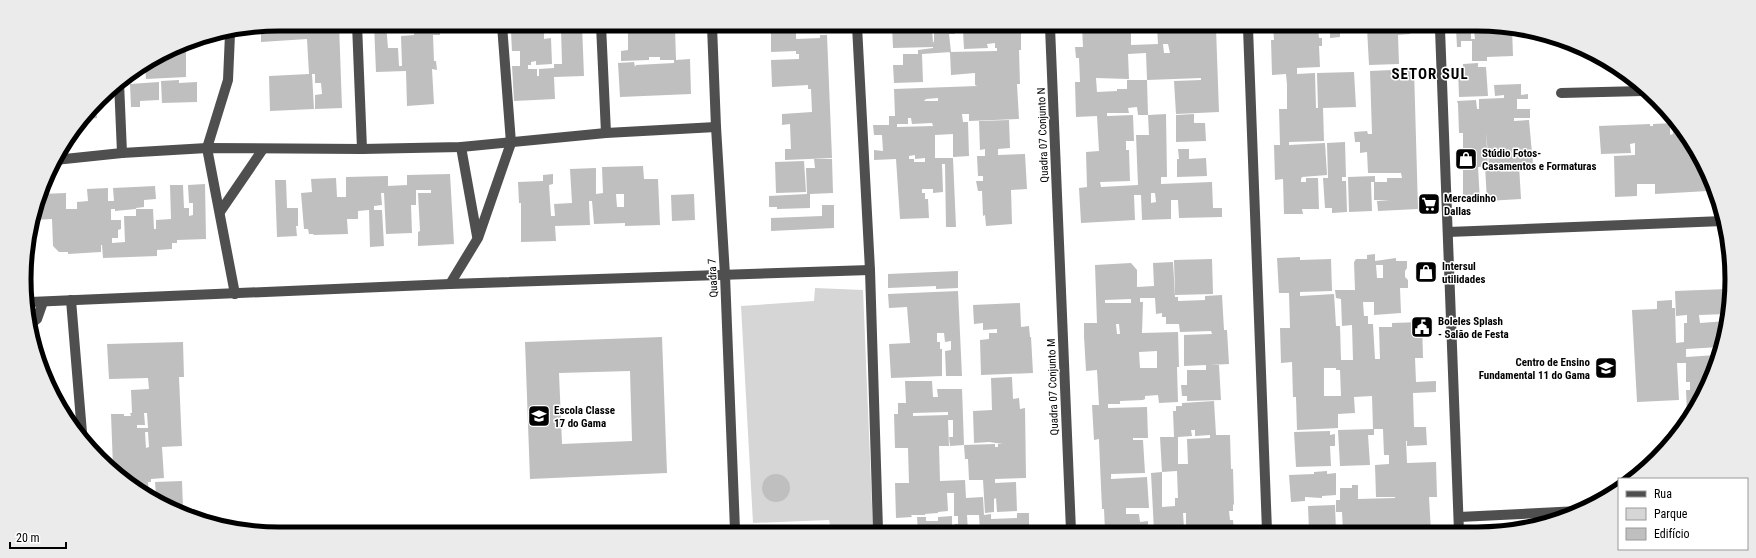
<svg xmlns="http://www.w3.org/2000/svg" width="1756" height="558" viewBox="0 0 1756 558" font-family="'Roboto Condensed',sans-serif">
	<rect width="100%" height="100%" fill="#fff"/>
	<polygon fill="#d6d6d6" points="815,288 863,290 873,530 831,530 829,520 753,523 741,306 814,301"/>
	<g fill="#bfbfbf" fill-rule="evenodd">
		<polygon points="282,24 339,24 342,108 315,109 315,95 322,94 321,83 315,83 315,74 312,74 314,109 270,111 269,76 309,74 307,39 261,42 261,28 279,25 279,29 301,28 301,26 282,27"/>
		<polygon points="374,24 386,24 388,48 398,48 399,66 402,66 401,36 414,35 414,25 439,25 440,35 433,35 434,61 436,61 437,70 432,69 434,104 407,106 406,71 376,72"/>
		<polygon points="545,25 582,25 584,76 554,77 555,99 514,101 512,66 520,66 520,51 512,51 511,32 544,30 544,39 551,38 552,64 536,65 536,61 531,62 531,65 528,65 528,69 537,69 537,76 539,76 539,69 554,68 554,64 562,64 561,29 545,30"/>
		<polygon points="768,26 827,26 827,31 797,32 796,30 796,39 820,38 820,35 827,35 832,158 785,160 785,149 791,149 790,124 782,125 782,114 812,112 811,89 808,89 808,85 772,87 771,60 799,59 799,54 796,54 796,51 771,52 771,29 768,29"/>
		<path d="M892,26L932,27L933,43L934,41V28H936L937,31L949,28V27H1021V50H1019L1020,84H1017L1019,119L969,121V114H962L963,122H968L969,156L953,157V134L935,135V158H953L956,227H946L945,164H942L943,192L933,193V189H922V193H925V199H928L929,218L900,219L896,159L874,160V150L883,151L882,135H874L873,125H889V116H895L894,89L977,86L975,85V73L951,75L950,52L997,51V48H995V43L987,44L988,48L964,49L963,30L955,31V34H949L951,52L922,54L923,82L894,83L893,65H903V54H918V50L933,48V47L893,48ZM938,98V101H924L926,99ZM908,118H911L912,124L932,123L933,126L897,127V124H908ZM915,155V159L925,158V162H914V159H909V156Z"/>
		<polygon points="675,27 676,60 690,59 691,94 620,97 618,63 634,62 635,67 636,65 674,63 674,60 660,60 660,57 649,57 649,60 621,61 621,51 628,50 628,29"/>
		<path d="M1082,27H1131V45L1158,44L1157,27L1216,28L1219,112L1176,114L1174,81L1201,80V78L1147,80L1146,53L1128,54L1129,79L1096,78L1097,92L1117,91V89H1127V80H1147L1148,115L1166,114L1167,177H1161V184L1212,182L1213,208H1222V217L1179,218L1178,200H1171V219L1142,220L1141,195H1134L1135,220L1081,223L1079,188L1087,187L1086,152L1099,151L1097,116L1076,117L1075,82H1080L1079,58H1076L1075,47H1083ZM1163,44H1168L1170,53H1164ZM1137,107L1138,115H1148L1149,135H1136L1138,185L1101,187L1100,182L1130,181L1129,150H1126V141H1134L1133,115L1107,116V113H1129L1128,108ZM1151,193H1155L1156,202L1151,203Z"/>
		<polygon points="1273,28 1318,28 1319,38 1322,38 1322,46 1319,46 1320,67 1297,68 1297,74 1315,73 1316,108 1318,108 1317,73 1354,72 1356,107 1323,108 1324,141 1289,142 1289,145 1325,143 1327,175 1302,177 1301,179 1301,182 1306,182 1306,178 1318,178 1319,209 1302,209 1303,214 1284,214 1283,179 1275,180 1274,145 1280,145 1279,109 1287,109 1287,85 1286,74 1272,75 1271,40 1274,40"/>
		<polygon points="1330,28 1340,28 1340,37 1330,38"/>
		<polygon points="1367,28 1410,28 1410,34 1398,35 1399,64 1369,65"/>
		<polygon points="1456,29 1471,29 1471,39 1475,39 1474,31 1512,29 1513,56 1487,57 1487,61 1472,61 1472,41 1461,41 1461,47 1457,47"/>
		<polygon points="182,43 186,43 186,77 146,79 145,66"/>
		<polygon points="1478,63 1478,67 1486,67 1488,96 1459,97 1458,69 1463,68 1463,64"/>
		<polygon points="142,68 142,74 132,74 138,70"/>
		<polygon points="1414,69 1418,209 1378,211 1377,201 1390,200 1374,200 1374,182 1371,182 1372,211 1349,212 1348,177 1375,176 1375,182 1387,182 1387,178 1402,178 1401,173 1368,173 1367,152 1360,153 1360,142 1355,142 1354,132 1367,131 1368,134 1372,134 1370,71"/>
		<polygon points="179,80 179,83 197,82 197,102 162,103 161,81"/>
		<polygon points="159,82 159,100 140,101 140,107 131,107 130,84"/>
		<path d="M1521,84V95L1528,94V99H1517V109H1530V118H1514V121L1529,120L1533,164L1519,165L1521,199L1487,201L1485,166L1478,167L1480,201L1463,202V133H1459L1458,104L1457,101L1476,100L1477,109H1479V99L1504,98V95L1495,96L1494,85ZM1486,132L1489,166H1488Z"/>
		<polygon points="96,106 97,118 87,119 91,113"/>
		<polygon points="1194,114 1194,123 1205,123 1206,141 1176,142 1176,115"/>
		<polygon points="1009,120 1010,148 998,149 998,155 1025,154 1027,189 1011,190 1012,224 986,226 985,215 983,216 982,191 978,191 976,181 983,181 983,176 978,176 977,156 985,156 985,149 980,150 979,121"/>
		<path d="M1675,123L1689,138L1707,181L1708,191L1655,194V184H1637V196L1615,197L1614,156L1635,155V143L1630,144L1631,153L1601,154L1599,126L1650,124V126H1653V124ZM1670,127H1674L1673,134L1670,135Z"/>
		<polygon points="1345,142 1346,177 1342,177 1342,181 1346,181 1347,212 1332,213 1332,208 1325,208 1323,178 1328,178 1327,143"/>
		<polygon points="1178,149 1189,149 1189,159 1206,158 1207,176 1177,177 1177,159 1179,159"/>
		<polygon points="814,159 832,159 833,193 810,194 810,208 777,209 777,207 769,207 769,196 807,194 806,168 815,168"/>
		<polygon points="804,161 806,192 776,193 775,162"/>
		<path d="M643,166L644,179H658L660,225L625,226V223L594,224L592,201H589L590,225L555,226L556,241L521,242V203H519L518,182L543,181V175L553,174V184L549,185L551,216H555L554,204L572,203L570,169L596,168V194L603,193L602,167ZM616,194H624V207H617Z"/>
		<polygon points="450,174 454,244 418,246 418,232 420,231 418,193 431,193 431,190 416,190 416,205 411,205 412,233 386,234 384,193 381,193 382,205 374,206 374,210 382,210 384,246 370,247 369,210 358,211 358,219 347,219 348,234 314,235 313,234 309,234 308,229 304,229 301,193 312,192 311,179 336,178 337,197 346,197 346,177 388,176 388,186 407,185 407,175"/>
		<polygon points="275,180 286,180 287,208 298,208 298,226 296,226 297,236 277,237"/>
		<path d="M205,184L206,239L177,240V243H172V249L157,250V256L103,258L102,245H101V252L68,254V252H59L53,246L52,219L34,220L42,194L66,193V209H77V202L88,201L87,189L108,188V201H114L113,188L155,186L156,199L144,200V207L136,208V209H153L154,229H156V220L171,219L170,185H183L184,208H189V216L193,215V203H189L188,185ZM111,209H115V211L136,209V216H124L125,242L112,243V238H118V230L121,229V220H111Z"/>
		<polygon points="694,194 695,220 672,221 671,195"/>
		<polygon points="822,205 834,205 834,228 771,231 771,218 822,216"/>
		<path d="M1375,254V261L1396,258V261H1407V268L1405,271V277L1408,280V288H1400L1401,313L1374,315V302H1363L1364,316H1368V324H1373L1375,359H1380L1379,327H1392V323L1422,322L1423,358H1415L1416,382L1436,381V392L1413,393L1414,427H1426L1427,445L1407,446V441H1406L1407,463L1436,462L1437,497H1429L1431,532H1377V527L1359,528V531H1343L1342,512H1336V500H1340V488H1352V485H1358V499L1395,498V497H1376L1375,465L1389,464V455H1384L1383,429H1373L1372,396L1354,397L1355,413L1338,414V428L1297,430L1296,397H1293L1292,362L1281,363L1280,328H1290L1289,293H1279L1277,258L1300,257V260L1331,259L1332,291L1300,292V296L1334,294L1336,326H1340L1341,360H1353L1352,325L1342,326L1341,299L1336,298L1335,290H1355L1354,262L1356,259H1367V255ZM1376,265H1383V278H1377ZM1324,368H1336V370H1340L1341,396H1324Z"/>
		<polygon points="1212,259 1213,294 1175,295 1174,260"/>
		<path d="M1173,262L1175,297H1178V301L1205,300V296L1222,295L1224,330H1227L1229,364L1210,365H1219L1221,400L1187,401V396H1182L1181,385H1187V370H1206V365L1184,366V335L1212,334L1211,331L1180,332L1179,324H1166V317H1162V313L1156,314L1155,298H1140V302H1143L1142,333L1178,332L1179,367H1177L1178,402L1159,403L1158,395L1145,396V399L1143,400L1120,401V404H1108V408L1147,407L1148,438H1133V440H1143L1145,473L1111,474V479L1147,477L1149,508H1126V514H1139L1140,522L1148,521V531H1105L1104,509H1102L1099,441V439L1094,440L1092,405H1099L1097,370L1086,371L1084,336V323H1097L1095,265L1131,263L1137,270V287L1154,286L1153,263ZM1131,299V303H1105V300ZM1116,324H1119L1120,334H1117ZM1157,351V368H1140L1139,352Z"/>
		<polygon points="958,271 958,288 936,289 936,286 888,288 888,274"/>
		<polygon points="1727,289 1727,314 1699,315 1700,323 1727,321 1727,329 1720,347 1686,349 1686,357 1717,355 1708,381 1705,381 1705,388 1698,406 1691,415 1687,415 1686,390 1690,390 1690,382 1686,382 1686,363 1677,363 1679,400 1637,402 1632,310 1657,309 1657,301 1672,300 1672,308 1675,308 1676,343 1684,342 1684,323 1687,323 1687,315 1676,316 1675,291"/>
		<polygon points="958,291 962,376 946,376 945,351 951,350 951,341 945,342 944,333 937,333 937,342 940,342 940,349 942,349 942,376 891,378 889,344 910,343 907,307 889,308 888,294"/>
		<polygon points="1020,303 1021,327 1029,326 1030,337 1031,337 1033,373 981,375 980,340 989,339 989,333 997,333 997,329 983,330 983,323 974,324 973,305"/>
		<path d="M662,337L667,473L530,479L525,342ZM630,371L632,441L562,444L559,373Z"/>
		<path d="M183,342L184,377H179L182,446L162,447L164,478L151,479V482H148L149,496L137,491L113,467L111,414H124V416H131L130,413H132L131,390L149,389L148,378L109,379L107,344ZM144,413H147L148,428H137V425H145ZM145,432H148L149,447L146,448Z"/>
		<polygon points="1012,377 1013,399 1019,398 1020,409 1025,408 1026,478 995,479 995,483 1016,482 1017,511 997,512 996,498 994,499 994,512 985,513 983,480 969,480 968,459 965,459 964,445 995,444 995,447 998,447 998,444 1003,444 989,442 974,443 973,411 992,410 991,378"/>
		<path d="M905,381H932L933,397H938L937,389H962L964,445L950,446L949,437H953V420H948L949,446H939L940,481L965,480L966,498L983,497L984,515L991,514V519L1017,518V513H1029V530L980,531L979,515H967L968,531H955V524H958V516H954V493H947L948,511L938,512V513L925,514V515H911L912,517L896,518L895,483H909L908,448H895L894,414H898V403H906ZM948,412V415L913,416V413Z"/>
		<path d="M1214,401L1216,435H1230L1231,469H1233L1234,505L1233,504V511H1229L1230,520H1233L1234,531H1186V513H1183L1184,528L1174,529V531H1154L1151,473L1162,472V507L1175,506V498H1178L1177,471L1162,472L1160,437H1174L1173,411H1176V406H1182V403ZM1191,430H1195V436L1210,435V438L1187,439L1188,464H1178V437L1192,436Z"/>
		<polygon points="1374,429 1374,435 1368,435 1370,465 1340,466 1338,430"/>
		<polygon points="1330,431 1330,435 1335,434 1335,446 1330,446 1331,466 1296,467 1294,432"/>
		<polygon points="1327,471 1327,474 1336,473 1336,495 1322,496 1322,498 1305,497 1305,501 1291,502 1289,475 1314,474 1314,472"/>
		<circle cx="776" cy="488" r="14"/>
		<polygon points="182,481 183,510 162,501 162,495 156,495 155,482"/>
		<polygon points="1335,505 1336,531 1309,531 1308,506"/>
		<polygon points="952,516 952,531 918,531 917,517 926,517 926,521 938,521 938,517"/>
	</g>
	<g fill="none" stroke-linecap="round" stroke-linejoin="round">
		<g stroke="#4f4f4f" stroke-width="10">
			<polyline points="357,24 362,149"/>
			<polyline points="601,25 606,133"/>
			<polyline points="712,26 716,127 725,275 735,530"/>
			<polyline points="857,26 870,270 878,530"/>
			<polyline points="1050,27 1071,531"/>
			<polyline points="1248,28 1267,531"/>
			<polyline points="1440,29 1459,532"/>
			<polyline points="230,34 228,80 207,148 235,294"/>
			<polyline points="119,82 122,153"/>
			<polyline points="1561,93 1643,91"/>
			<polyline points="461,147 477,236"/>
			<polyline points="55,160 122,153 207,148 362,149 461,147 606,133 716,127"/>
			<polyline points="220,212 263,149"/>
			<polyline points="1448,232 1723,221"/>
			<polyline points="450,284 478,238 511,143 502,25"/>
			<polyline points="71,300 82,433 80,434"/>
			<polyline points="30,302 450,284 870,270"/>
			<polyline points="31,324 37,319 43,302"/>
			<polyline points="1459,517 1579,511"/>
		</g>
	</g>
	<defs>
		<g id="shop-square" transform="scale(1.15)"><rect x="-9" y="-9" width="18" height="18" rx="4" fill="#000" stroke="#fff"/><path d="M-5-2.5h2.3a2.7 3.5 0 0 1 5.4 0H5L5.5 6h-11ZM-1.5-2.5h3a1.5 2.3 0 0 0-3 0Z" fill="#fff"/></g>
		<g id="supermarket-square" transform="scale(1.15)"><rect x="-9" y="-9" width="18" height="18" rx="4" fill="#000" stroke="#fff"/><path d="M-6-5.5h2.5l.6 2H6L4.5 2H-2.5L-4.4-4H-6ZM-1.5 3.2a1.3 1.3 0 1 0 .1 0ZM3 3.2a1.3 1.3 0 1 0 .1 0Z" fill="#fff"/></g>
		<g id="civic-square" transform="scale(1.15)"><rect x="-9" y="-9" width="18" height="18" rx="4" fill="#000" stroke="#fff"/><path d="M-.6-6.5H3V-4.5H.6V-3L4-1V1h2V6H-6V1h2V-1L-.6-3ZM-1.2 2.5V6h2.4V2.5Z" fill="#fff"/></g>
		<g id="school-square" transform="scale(1.15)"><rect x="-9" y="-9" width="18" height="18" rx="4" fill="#000" stroke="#fff"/><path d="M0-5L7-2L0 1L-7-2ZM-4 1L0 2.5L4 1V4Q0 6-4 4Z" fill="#fff"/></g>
	</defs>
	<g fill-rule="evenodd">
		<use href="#shop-square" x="1466" y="159"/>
		<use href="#supermarket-square" x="1429" y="204"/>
		<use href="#shop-square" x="1426" y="272"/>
		<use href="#civic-square" x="1422" y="327"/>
		<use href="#school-square" x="1606" y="368"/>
		<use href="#school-square" x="539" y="416"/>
	</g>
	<g text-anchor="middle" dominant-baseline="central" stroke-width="3" stroke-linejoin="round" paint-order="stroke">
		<g font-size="11" fill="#000" stroke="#fff">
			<text transform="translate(1043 135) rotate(-92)">Quadra 07 Conjunto N</text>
			<text transform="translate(713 278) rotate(-93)">Quadra 7</text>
			<text transform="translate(1053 387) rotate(-92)">Quadra 07 Conjunto M</text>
		</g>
		<g font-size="11" font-weight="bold" fill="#000" stroke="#fff" text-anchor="start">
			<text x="1482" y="153">Stúdio Fotos-<tspan x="1482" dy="13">Casamentos e Formaturas</tspan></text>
			<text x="1444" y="198">Mercadinho<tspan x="1444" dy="13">Dallas</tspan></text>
			<text x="1442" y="266">Intersul<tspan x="1442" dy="13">utilidades</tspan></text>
			<text x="1438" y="321">Boleles Splash<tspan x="1438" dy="13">- Salão de Festa</tspan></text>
			<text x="1590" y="362" text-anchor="end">Centro de Ensino<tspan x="1590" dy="13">Fundamental 11 do Gama</tspan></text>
			<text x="554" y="410">Escola Classe<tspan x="554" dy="13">17 do Gama</tspan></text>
		</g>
		<g font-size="15" font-weight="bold" letter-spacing="1" fill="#000" stroke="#fff">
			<text x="1430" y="74">SETOR SUL</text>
		</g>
	</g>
	<path d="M0 0H1756V558H0ZM279 31H1477A248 248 0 0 1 1725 279V279A248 248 0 0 1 1477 527H279A248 248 0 0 1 31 279V279A248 248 0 0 1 279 31Z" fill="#ebebeb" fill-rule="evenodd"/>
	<path fill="none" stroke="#000" stroke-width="5" d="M279 31H1477A248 248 0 0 1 1725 279V279A248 248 0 0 1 1477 527H279A248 248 0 0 1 31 279V279A248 248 0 0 1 279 31Z"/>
	<rect x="1618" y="478" width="130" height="72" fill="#ffffff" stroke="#999999"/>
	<rect x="1626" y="491" width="20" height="6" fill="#4f4f4f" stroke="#999999"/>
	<text x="1654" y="498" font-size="12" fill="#000000">Rua</text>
	<rect x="1626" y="508" width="20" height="12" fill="#d6d6d6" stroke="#999999"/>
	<text x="1654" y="518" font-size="12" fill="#000000">Parque</text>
	<rect x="1626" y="528" width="20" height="12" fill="#bfbfbf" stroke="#999999"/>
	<text x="1654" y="538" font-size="12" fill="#000000">Edifício</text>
	<path d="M10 542v6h56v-6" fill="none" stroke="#000000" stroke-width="2"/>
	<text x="16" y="542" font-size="12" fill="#000000" stroke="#ffffff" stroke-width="3" paint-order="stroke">20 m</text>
</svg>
